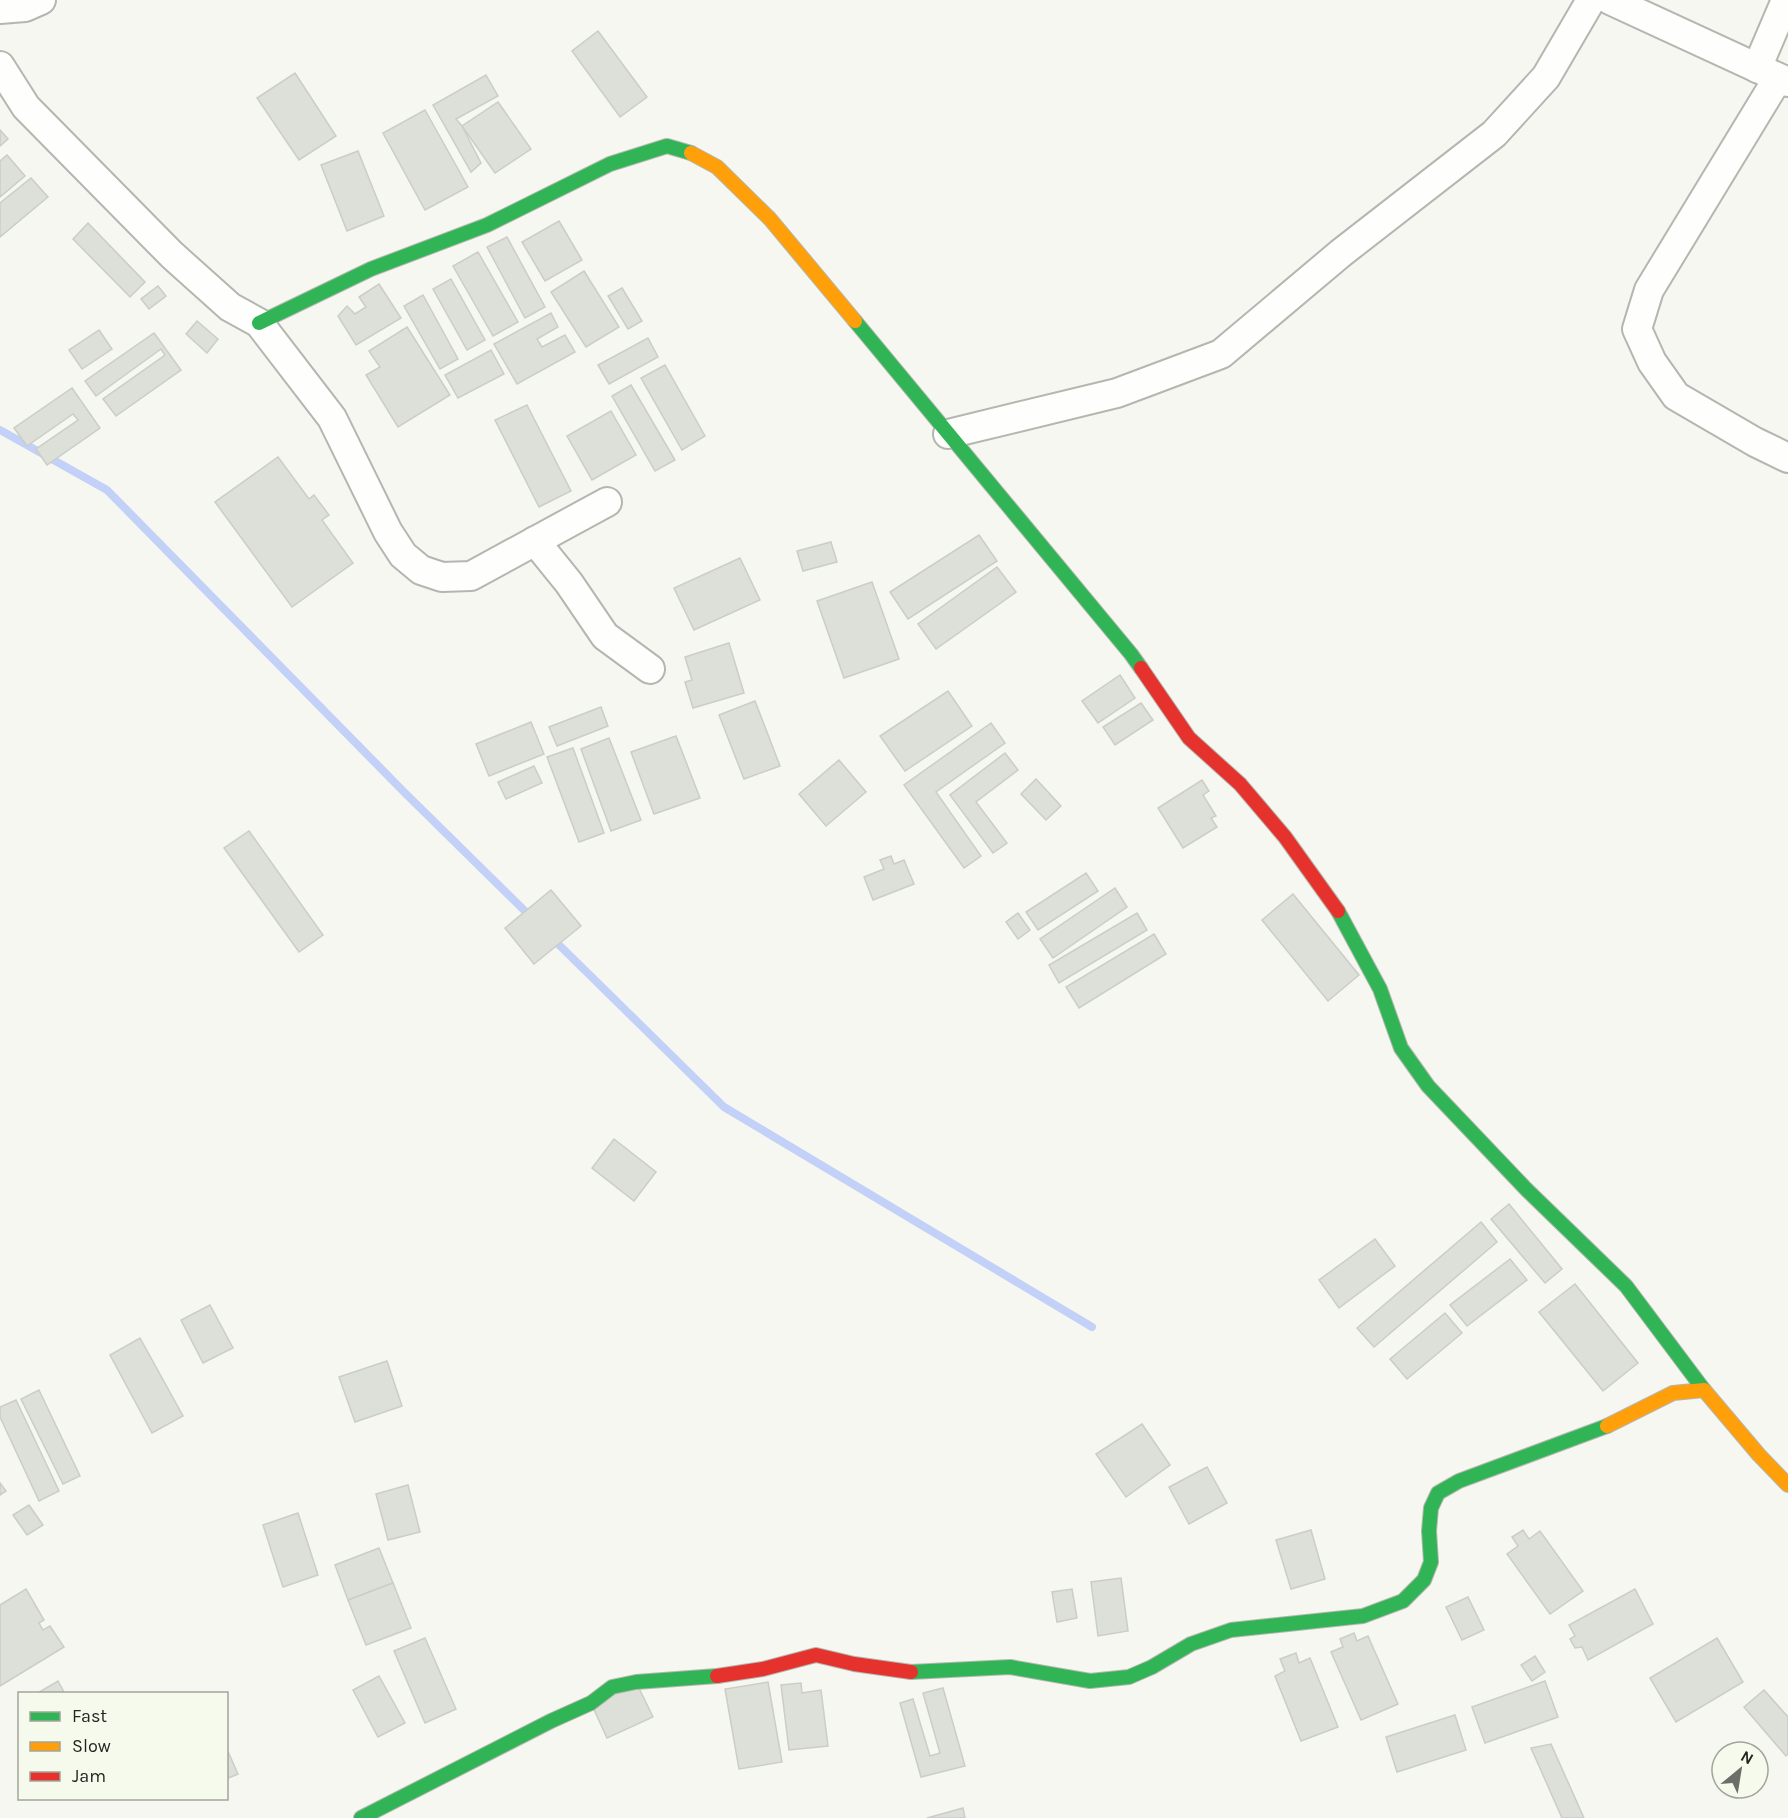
<svg xmlns="http://www.w3.org/2000/svg" width="1788" height="1818" viewBox="0 0 1788 1818" font-family="Karla,sans-serif">
	<rect width="100%" height="100%" fill="#f5f7f0"/>
	<g fill="none" stroke-linecap="round" stroke-linejoin="round">
		<g stroke="#c3d0f7" stroke-width="8">
			<polyline points="0,430 107,490 404,792 532,918"/>
			<polyline points="551,937 724,1107 1092,1327"/>
		</g>
	</g>
	<g fill="#dddfd9" stroke="#cbcdc7" stroke-width="1.5">
		<polygon points="598,31 647,97 620,117 572,51"/>
		<polygon points="295,73 336,136 299,160 257,98"/>
		<polygon points="486,75 498,96 456,119 462,126 481,163 471,172 433,105"/>
		<polygon points="498,102 531,149 495,173 462,126"/>
		<polygon points="425,110 468,187 425,210 383,133"/>
		<polygon points="0,130 8,139 0,146"/>
		<polygon points="358,151 384,216 347,231 321,165"/>
		<polygon points="7,155 25,176 0,197 0,161"/>
		<polygon points="31,178 48,197 0,237 0,203"/>
		<polygon points="559,221 582,260 545,281 522,242"/>
		<polygon points="88,223 145,282 130,297 73,239"/>
		<polygon points="507,237 545,307 525,318 487,247"/>
		<polygon points="478,252 518,322 493,336 453,266"/>
		<polygon points="584,271 619,327 586,347 551,292"/>
		<polygon points="451,279 485,340 467,350 433,289"/>
		<polygon points="379,284 401,318 356,345 338,316 347,306 355,314 366,307 359,297"/>
		<polygon points="158,286 166,296 149,309 141,299"/>
		<polygon points="622,288 642,321 628,329 608,296"/>
		<polygon points="423,295 458,359 440,369 404,306"/>
		<polygon points="551,313 558,327 537,339 542,347 565,335 575,352 517,384 494,344"/>
		<polygon points="197,321 218,339 207,353 186,334"/>
		<polygon points="407,327 450,395 398,427 366,375 380,367 369,351"/>
		<polygon points="99,330 112,349 82,369 69,350"/>
		<polygon points="154,333 181,370 116,416 103,399 165,355 161,349 96,396 85,381"/>
		<polygon points="648,338 658,357 609,384 598,365"/>
		<polygon points="491,350 504,374 458,398 445,375"/>
		<polygon points="665,365 705,436 682,450 641,378"/>
		<polygon points="631,385 675,460 655,471 612,396"/>
		<polygon points="72,388 100,428 47,465 36,449 78,420 73,414 27,446 14,428"/>
		<polygon points="527,405 571,491 539,507 495,420"/>
		<polygon points="611,411 636,455 592,480 567,436"/>
		<polygon points="278,457 309,499 314,495 329,515 322,520 353,563 292,607 215,502"/>
		<polygon points="979,535 997,561 908,619 890,592"/>
		<polygon points="831,542 837,562 803,571 797,551"/>
		<polygon points="740,558 760,600 694,630 674,588"/>
		<polygon points="997,567 1016,592 936,649 918,624"/>
		<polygon points="872,582 899,659 844,678 817,601"/>
		<polygon points="729,643 744,693 693,708 685,682 692,680 685,657"/>
		<polygon points="1120,675 1135,698 1098,723 1082,701"/>
		<polygon points="948,691 972,726 905,771 880,736"/>
		<polygon points="755,701 780,766 744,779 719,715"/>
		<polygon points="1141,703 1153,720 1115,745 1103,727"/>
		<polygon points="601,707 608,726 557,746 549,727"/>
		<polygon points="531,722 544,754 489,776 476,744"/>
		<polygon points="991,723 1005,743 936,792 981,856 964,868 904,785"/>
		<polygon points="676,736 700,798 654,814 631,752"/>
		<polygon points="609,738 641,820 611,831 581,749"/>
		<polygon points="573,748 604,833 579,842 547,757"/>
		<polygon points="1005,753 1018,770 976,802 1007,843 993,853 950,795"/>
		<polygon points="839,760 866,792 826,826 799,794"/>
		<polygon points="534,766 542,783 506,799 498,782"/>
		<polygon points="1036,779 1061,806 1046,820 1021,794"/>
		<polygon points="1202,780 1209,791 1203,795 1216,816 1211,818 1217,827 1183,848 1158,808"/>
		<polygon points="249,831 323,935 299,952 224,848"/>
		<polygon points="891,856 894,864 904,860 914,884 873,900 864,877 884,869 880,860"/>
		<polygon points="1086,873 1098,891 1038,930 1026,912"/>
		<polygon points="1115,888 1127,907 1053,958 1040,939"/>
		<polygon points="551,890 581,926 534,964 505,928"/>
		<polygon points="1293,894 1359,975 1328,1001 1262,920"/>
		<polygon points="1018,913 1030,930 1018,939 1006,922"/>
		<polygon points="1137,913 1147,930 1059,983 1049,965"/>
		<polygon points="1154,934 1166,954 1079,1008 1066,987"/>
		<polygon points="614,1139 656,1172 634,1201 592,1168"/>
		<polygon points="1509,1204 1562,1269 1545,1283 1491,1219"/>
		<polygon points="1481,1222 1497,1242 1374,1347 1357,1328"/>
		<polygon points="1375,1239 1395,1266 1339,1308 1319,1280"/>
		<polygon points="1510,1259 1527,1280 1467,1326 1450,1305"/>
		<polygon points="1575,1284 1638,1363 1603,1391 1539,1312"/>
		<polygon points="210,1305 233,1348 203,1363 181,1320"/>
		<polygon points="1445,1313 1462,1333 1407,1379 1390,1359"/>
		<polygon points="140,1338 183,1416 152,1433 110,1355"/>
		<polygon points="387,1361 402,1406 355,1422 339,1377"/>
		<polygon points="39,1390 80,1476 63,1484 21,1399"/>
		<polygon points="16,1400 59,1491 39,1501 0,1417 0,1407"/>
		<polygon points="1142,1424 1170,1465 1126,1497 1096,1454"/>
		<polygon points="1207,1467 1227,1503 1189,1524 1169,1487"/>
		<polygon points="0,1483 6,1491 0,1495"/>
		<polygon points="408,1485 420,1532 388,1540 376,1494"/>
		<polygon points="29,1505 43,1525 27,1535 13,1515"/>
		<polygon points="298,1513 318,1575 283,1587 263,1525"/>
		<polygon points="1311,1530 1325,1579 1291,1589 1276,1540"/>
		<polygon points="1523,1530 1529,1539 1540,1531 1583,1591 1550,1614 1507,1554 1518,1546 1512,1537"/>
		<polygon points="379,1548 393,1583 348,1600 335,1565"/>
		<polygon points="1121,1578 1128,1631 1098,1636 1091,1582"/>
		<polygon points="393,1583 411,1628 366,1645 348,1600"/>
		<polygon points="26,1589 44,1620 39,1623 43,1630 50,1626 64,1647 0,1686 0,1605"/>
		<polygon points="1072,1589 1077,1618 1057,1622 1052,1592"/>
		<polygon points="1635,1589 1653,1624 1588,1660 1582,1647 1575,1648 1570,1639 1575,1636 1569,1625"/>
		<polygon points="1468,1597 1484,1630 1462,1640 1446,1607"/>
		<polygon points="1354,1633 1357,1641 1368,1636 1398,1704 1361,1720 1331,1652 1343,1647 1340,1639"/>
		<polygon points="425,1638 456,1709 425,1723 394,1651"/>
		<polygon points="1717,1638 1743,1682 1676,1722 1650,1678"/>
		<polygon points="1296,1653 1299,1663 1310,1658 1338,1727 1301,1741 1275,1676 1285,1671 1280,1659"/>
		<polygon points="1535,1656 1545,1672 1532,1681 1521,1665"/>
		<polygon points="379,1676 405,1723 378,1737 353,1690"/>
		<polygon points="58,1681 65,1694 36,1694"/>
		<polygon points="1545,1681 1558,1717 1485,1743 1472,1707"/>
		<polygon points="636,1682 653,1717 607,1738 591,1703"/>
		<polygon points="768,1682 782,1762 739,1769 725,1689"/>
		<polygon points="801,1683 802,1693 821,1690 828,1746 789,1750 781,1685"/>
		<polygon points="943,1688 965,1766 921,1777 900,1703 913,1699 930,1756 940,1753 923,1693"/>
		<polygon points="1764,1690 1788,1717 1788,1754 1786,1756 1744,1707"/>
		<polygon points="1455,1715 1466,1750 1397,1772 1386,1737"/>
		<polygon points="1551,1744 1584,1818 1562,1818 1531,1748"/>
		<polygon points="226,1747 238,1774 226,1779"/>
		<polygon points="963,1808 965,1818 927,1818"/>
	</g>
	<g fill="none" stroke-linecap="round" stroke-linejoin="round">
		<g stroke="#b4b6b0" stroke-width="32">
			<g id="street">
				<polyline points="1610,0 1788,82"/>
				<polyline points="0,9 25,7 41,0"/>
				<polyline points="0,66 26,107 172,255 230,307 259,323 332,418 388,532 403,555 421,570 442,577 471,576 607,502"/>
				<polyline points="1757,68 1786,0"/>
				<polyline points="1778,78 1649,290 1637,329 1652,362 1676,396 1755,442 1788,458"/>
				<polyline points="948,434 1117,393 1221,354 1341,253 1494,134 1546,77 1591,0"/>
				<polyline points="535,541 569,583 605,636 650,669"/>
			</g>
		</g>
		<g stroke="#b4b6b0" stroke-width="16">
			<g id="fast">
				<polyline points="855,321 1131,654 1141,668"/>
				<polyline points="259,323 371,269 487,225 610,164 667,146 691,153"/>
				<polyline points="1338,911 1380,989 1401,1048 1428,1086 1526,1189 1626,1286 1704,1390"/>
				<polyline points="911,1672 1010,1667 1090,1681 1129,1677 1152,1667 1191,1644 1231,1630 1363,1616 1403,1601 1424,1580 1431,1562 1429,1531 1431,1508 1438,1493 1459,1481 1607,1426"/>
				<polyline points="361,1818 551,1721 591,1703 612,1687 636,1682 717,1676"/>
			</g>
		</g>
		<g stroke="#b4b6b0" stroke-width="16">
			<g id="slow">
				<polyline points="691,153 717,167 770,219 855,321"/>
				<polyline points="1607,1426 1673,1393 1704,1390 1759,1455 1788,1485"/>
			</g>
		</g>
		<g stroke="#b4b6b0" stroke-width="16">
			<g id="jam">
				<polyline points="1141,668 1189,738 1240,784 1285,837 1338,911"/>
				<polyline points="717,1676 763,1669 816,1655 854,1664 911,1672"/>
			</g>
		</g>
		<use href="#street" stroke="#fefefd" stroke-width="28"/>
		<use href="#fast" stroke="#30b455" stroke-width="14"/>
		<use href="#slow" stroke="#ff9f0a" stroke-width="14"/>
		<use href="#jam" stroke="#e5322d" stroke-width="14"/>
	</g>
	<rect x="18" y="1692" width="210" height="108" fill="#f6faed" stroke="#a2a59b" stroke-width="1.5"/>
	<rect x="30" y="1712" width="30" height="9" fill="#30b455" stroke="#a2a59b" stroke-width="1.5"/>
	<text x="72" y="1722" font-size="18" fill="#242520">Fast</text>
	<rect x="30" y="1742" width="30" height="9" fill="#ff9f0a" stroke="#a2a59b" stroke-width="1.5"/>
	<text x="72" y="1752" font-size="18" fill="#242520">Slow</text>
	<rect x="30" y="1772" width="30" height="9" fill="#e5322d" stroke="#a2a59b" stroke-width="1.5"/>
	<text x="72" y="1782" font-size="18" fill="#242520">Jam</text>
	<g transform="translate(1740 1770) rotate(30)"><circle r="28" fill="#f6faed" stroke="#a2a59b" stroke-width="1.5"/>
	<path d="M0-4.5L10 22L0 15L-10 22Z" fill="#6d6e69"/>
	<text y="-9" font-size="16" font-weight="bold" text-anchor="middle" fill="#242520">N</text>
	</g>
</svg>
